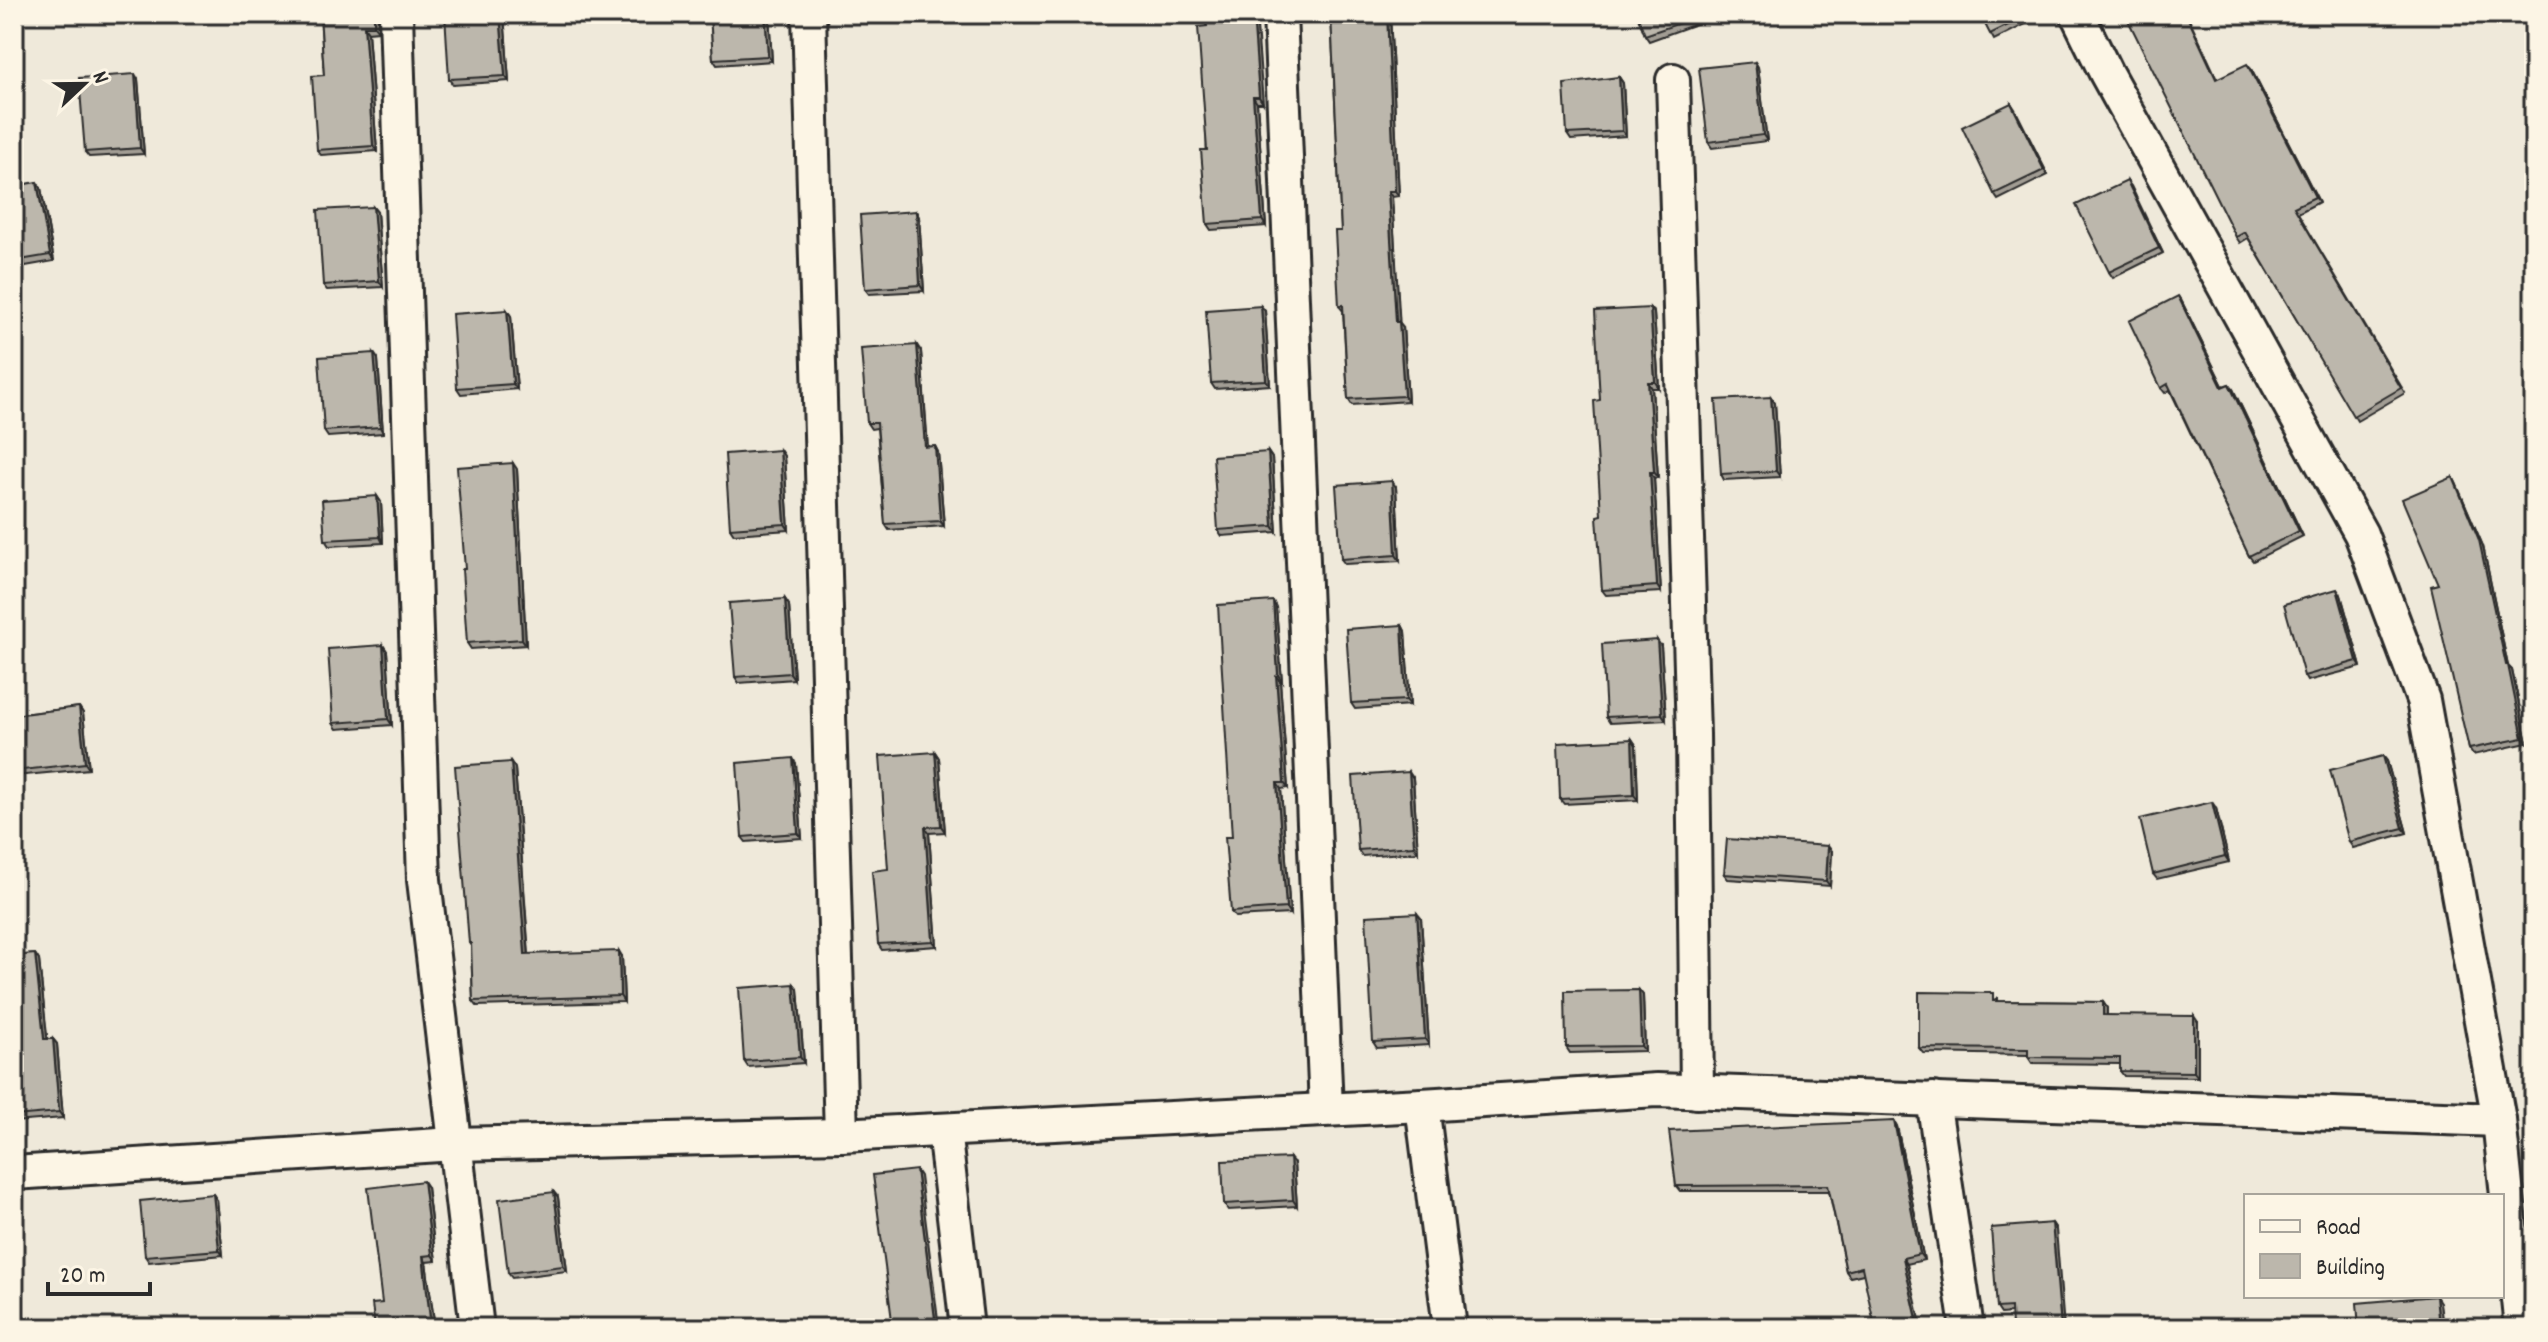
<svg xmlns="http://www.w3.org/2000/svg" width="2548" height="1342" viewBox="0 0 2548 1342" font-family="Dekko,sans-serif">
	<rect width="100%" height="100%" fill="#efe9da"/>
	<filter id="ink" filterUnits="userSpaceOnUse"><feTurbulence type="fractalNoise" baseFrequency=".0125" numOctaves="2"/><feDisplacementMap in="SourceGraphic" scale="16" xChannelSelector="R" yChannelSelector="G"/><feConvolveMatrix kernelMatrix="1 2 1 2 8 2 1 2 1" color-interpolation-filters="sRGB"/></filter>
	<g filter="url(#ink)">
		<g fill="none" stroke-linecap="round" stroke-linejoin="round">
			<g stroke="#2b2b2b" stroke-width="38">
				<g id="minor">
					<polyline points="396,14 424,880 477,1328"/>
					<polyline points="809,14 841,1135"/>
					<polyline points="1280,14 1326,1109"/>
					<polyline points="2077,14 2106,73 2361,534 2423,700 2499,1120 2521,1328"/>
					<polyline points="1673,80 1693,734 1697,1092"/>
					<polyline points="1933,1099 1967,1328"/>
					<polyline points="1422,1105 1450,1328"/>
					<polyline points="944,1130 967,1328"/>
					<polyline points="14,1173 454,1144 841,1135 1422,1105 1657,1090 2499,1120"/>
				</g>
			</g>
			<use href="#minor" stroke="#fcf5e5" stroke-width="32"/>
		</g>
		<g fill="#a29d94" stroke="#2b2b2b" stroke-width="2">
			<polygon points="320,14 378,14 378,31 368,32 377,151 321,155 317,150 324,75"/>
			<polygon points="504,14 509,81 453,85 449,79"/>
			<polygon points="710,14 769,14 772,61 717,65 713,59"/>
			<polygon points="1206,14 1263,103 1257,103 1266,226 1211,230 1207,224"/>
			<polygon points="1331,14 1390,14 1399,196 1392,197 1399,322 1403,327 1408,401 1352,405 1348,399 1343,311 1339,306 1341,231"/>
			<polygon points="1637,14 1718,14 1718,16 1649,41 1645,35"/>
			<polygon points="1980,14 2043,14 2044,15 1994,40"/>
			<polygon points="1755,62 1758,67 1767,141 1712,148 1708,142"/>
			<polygon points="2251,69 2319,202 2298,213 2405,393 2357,421 2248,238 2240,243 2236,237 2218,79"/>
			<polygon points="1619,77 1623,83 1626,136 1571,140 1567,134"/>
			<polygon points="138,79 144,154 89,157 85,152"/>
			<polygon points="2011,103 2048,175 1998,200 1994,194"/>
			<polygon points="2127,181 2163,253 2113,278 2109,272"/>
			<polygon points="14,186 41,188 54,261 14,268"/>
			<polygon points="373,207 377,212 383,287 327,290 323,285"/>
			<polygon points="916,211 919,217 924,291 869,294 865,289"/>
			<polygon points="2182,302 2223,386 2229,384 2233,389 2303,536 2253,561 2249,556 2170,390 2165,393 2161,388"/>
			<polygon points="1261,306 1265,311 1270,385 1215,389 1211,383"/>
			<polygon points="507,310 511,316 517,389 461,394 457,388"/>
			<polygon points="1654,313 1659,388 1652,388 1658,477 1654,478 1661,592 1606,595 1602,590 1600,400"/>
			<polygon points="921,351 928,447 935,446 938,452 944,526 889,530 885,524 877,428 871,429 867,423"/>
			<polygon points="378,359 383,433 328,437 324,431"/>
			<polygon points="1771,397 1775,403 1780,477 1724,480 1721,474"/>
			<polygon points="780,450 784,456 789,530 734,534 730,528"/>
			<polygon points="1268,452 1272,458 1277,532 1222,536 1218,530"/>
			<polygon points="517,469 526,645 471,649 467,643"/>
			<polygon points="2453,477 2456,483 2483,546 2508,666 2512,670 2527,743 2473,755 2469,749 2438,584"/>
			<polygon points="1396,487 1400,561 1345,564 1341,559"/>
			<polygon points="377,496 381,502 383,543 329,546 325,540"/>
			<polygon points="2341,595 2361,667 2307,681 2304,676"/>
			<polygon points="785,599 789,605 794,679 739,683 735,677"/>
			<polygon points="1276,607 1282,681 1280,681 1288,788 1281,789 1290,914 1235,917 1231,912"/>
			<polygon points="1402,625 1405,631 1410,705 1355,709 1351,703"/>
			<polygon points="383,645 387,651 392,725 337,729 333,723"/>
			<polygon points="1661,646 1666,720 1610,723 1606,717"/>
			<polygon points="79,707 83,713 89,769 15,776 14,775 14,715"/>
			<polygon points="1632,739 1636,745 1638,800 1564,804 1560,799"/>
			<polygon points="935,752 939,758 945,832 929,833 937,946 882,950 878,944 888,869"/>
			<polygon points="2383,756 2387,761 2407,833 2353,848 2349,842"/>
			<polygon points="796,764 802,838 746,842 742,837"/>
			<polygon points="515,768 529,954 622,956 624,1002 477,1006 473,1001 471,946 469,943"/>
			<polygon points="1413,778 1418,852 1362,856 1358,850"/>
			<polygon points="14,791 18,796 23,853 14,854"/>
			<polygon points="2216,808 2229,862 2157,879 2153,874"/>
			<polygon points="1832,851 1830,886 1728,879 1724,874"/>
			<polygon points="1421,918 1429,1045 1377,1048 1373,1042"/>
			<polygon points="35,954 39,960 47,1039 53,1039 57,1044 63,1118 14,1122 14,956"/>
			<polygon points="794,984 798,989 804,1063 748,1067 744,1061"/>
			<polygon points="1639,990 1643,995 1645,1051 1570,1053 1566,1047"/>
			<polygon points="1997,998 1997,1001 2103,1002 2107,1008 2107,1015 2198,1022 2198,1077 2124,1076 2120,1071 2120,1064 2032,1063 2028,1057 2028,1055 1923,1053 1919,1048"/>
			<polygon points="1894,1121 1897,1126 1924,1260 1850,1277 1846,1271 1829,1191 1680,1191 1676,1186"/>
			<polygon points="1294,1163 1297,1206 1228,1210 1224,1204"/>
			<polygon points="427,1187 436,1261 426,1262 435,1328 375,1328 382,1303"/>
			<polygon points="213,1194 217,1200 223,1255 149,1262 145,1256"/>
			<polygon points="558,1197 567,1271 512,1278 508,1273"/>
			<polygon points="2052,1223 2056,1229 2011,1313 2001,1314 1997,1308"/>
		</g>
		<g fill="#848078" stroke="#2b2b2b" stroke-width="2">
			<polygon points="374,14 378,14 378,31 374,26"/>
			<polygon points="500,14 504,14 509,81 505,76"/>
			<polygon points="765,14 769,14 772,61 768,56"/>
			<polygon points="1253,14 1256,14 1263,103 1259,97"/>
			<polygon points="1387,14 1390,14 1399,196 1395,191"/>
			<polygon points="2186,14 2187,14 2220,85 2216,79"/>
			<polygon points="364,26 368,32 377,151 373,146"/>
			<polygon points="1755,62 1758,67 1767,141 1763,135"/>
			<polygon points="2247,64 2251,69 2319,202 2315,197"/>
			<polygon points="135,74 138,79 144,154 140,148"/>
			<polygon points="1619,77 1623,83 1626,136 1622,131"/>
			<polygon points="1253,97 1257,103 1266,226 1262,220"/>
			<polygon points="2011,103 2015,109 2048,175 2044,170"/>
			<polygon points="2127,181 2131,186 2163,253 2159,248"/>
			<polygon points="37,182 41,188 54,261 50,255"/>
			<polygon points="1388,191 1392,197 1400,328 1396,322"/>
			<polygon points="373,207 377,212 383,287 379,281"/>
			<polygon points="916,211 919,217 924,291 920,285"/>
			<polygon points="2178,296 2182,302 2226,392 2222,387"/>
			<polygon points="1261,306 1265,311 1270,385 1266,380"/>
			<polygon points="1650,308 1654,313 1659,388 1655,382"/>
			<polygon points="507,310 511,316 517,389 513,384"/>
			<polygon points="1399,322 1403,327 1408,401 1404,396"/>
			<polygon points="917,345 921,351 928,453 925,447"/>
			<polygon points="374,353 378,359 383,433 380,427"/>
			<polygon points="1648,382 1652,388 1658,477 1654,472"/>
			<polygon points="2229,384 2233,389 2303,536 2299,531"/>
			<polygon points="1771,397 1775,403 1780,477 1776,471"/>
			<polygon points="935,446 938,452 944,526 940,521"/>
			<polygon points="780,450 784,456 789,530 785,524"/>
			<polygon points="1268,452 1272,458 1277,532 1273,526"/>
			<polygon points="513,463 517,469 526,645 522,639"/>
			<polygon points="1650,472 1654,478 1661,592 1657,586"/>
			<polygon points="2453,477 2456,483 2483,546 2508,666 2512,670 2527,743 2523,738 2506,665"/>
			<polygon points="1392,481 1396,487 1400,561 1396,555"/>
			<polygon points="377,496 381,502 383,543 380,537"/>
			<polygon points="2337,589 2341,595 2361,667 2357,661"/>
			<polygon points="785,599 789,605 794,679 790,673"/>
			<polygon points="1273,601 1276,607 1282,681 1278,675"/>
			<polygon points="1402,625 1405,631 1410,705 1406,700"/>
			<polygon points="1657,640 1661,646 1666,720 1662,714"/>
			<polygon points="383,645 387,651 392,725 388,719"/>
			<polygon points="1276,676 1280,681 1288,788 1284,783"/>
			<polygon points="79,707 83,713 89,769 85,763"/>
			<polygon points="1632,739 1636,745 1638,800 1634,795"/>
			<polygon points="935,752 939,758 945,832 941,826"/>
			<polygon points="2383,756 2387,761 2407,833 2403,828"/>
			<polygon points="793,758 796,764 802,838 798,833"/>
			<polygon points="511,762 515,768 529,959 525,954"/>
			<polygon points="1409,772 1413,778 1418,852 1414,846"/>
			<polygon points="1277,783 1281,789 1290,914 1286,908"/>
			<polygon points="14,791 18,796 23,853 19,848"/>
			<polygon points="2212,802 2216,808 2229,862 2225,856"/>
			<polygon points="925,827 929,833 937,946 933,941"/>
			<polygon points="1828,846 1832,851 1830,886 1826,881"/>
			<polygon points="1417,913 1421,918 1429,1045 1425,1039"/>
			<polygon points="619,951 622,956 624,1002 620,996"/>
			<polygon points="35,954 39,960 48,1045 44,1039"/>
			<polygon points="794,984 798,989 804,1063 800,1057"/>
			<polygon points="1639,990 1643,995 1645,1051 1641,1046"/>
			<polygon points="2103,1002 2107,1008 2107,1020 2103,1015"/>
			<polygon points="2194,1016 2198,1022 2198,1077 2194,1072"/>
			<polygon points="53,1039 57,1044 63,1118 59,1112"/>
			<polygon points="1894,1121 1897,1126 1924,1260 1920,1254"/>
			<polygon points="1290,1158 1294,1163 1297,1206 1293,1200"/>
			<polygon points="916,1170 920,1176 939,1328 936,1327"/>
			<polygon points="423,1181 427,1187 436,1261 432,1255"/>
			<polygon points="554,1192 558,1197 567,1271 563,1266"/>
			<polygon points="213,1194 217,1200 223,1255 219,1250"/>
			<polygon points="2052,1223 2056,1229 2064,1328 2061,1328"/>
			<polygon points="423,1256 426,1262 435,1328 431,1328"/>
			<polygon points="1903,1258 1907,1264 1922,1328 1919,1328"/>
			<polygon points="2436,1296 2440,1302 2443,1328 2439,1328"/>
		</g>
		<g fill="#bcb7ac" stroke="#2b2b2b" stroke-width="2">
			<polygon points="320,14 374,14 374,26 364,26 373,146 317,150 312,76 324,75"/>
			<polygon points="445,14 500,14 505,76 449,79"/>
			<polygon points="710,14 765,14 768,56 713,59"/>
			<polygon points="1206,14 1253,14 1259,97 1253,97 1262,220 1207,224 1201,150 1207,150 1198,27 1207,26"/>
			<polygon points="1331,14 1387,14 1395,191 1388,191 1396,322 1399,322 1404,396 1348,399 1343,305 1339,306 1335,231 1341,231"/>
			<polygon points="1637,14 1706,14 1645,35"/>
			<polygon points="1980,14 2031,14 1990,34"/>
			<polygon points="2125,14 2186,14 2216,79 2247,64 2315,197 2294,207 2401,388 2353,416 2245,232 2236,237"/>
			<polygon points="1755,62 1763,135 1708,142 1699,68"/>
			<polygon points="135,74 140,148 85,152 79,78"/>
			<polygon points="1619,77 1622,131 1567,134 1564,84"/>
			<polygon points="2011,103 2044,170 1994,194 1962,127"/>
			<polygon points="2127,181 2159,248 2109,272 2076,205"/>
			<polygon points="37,182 50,255 14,261 14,186"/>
			<polygon points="373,207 379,281 323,285 318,210"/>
			<polygon points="916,211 920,285 865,289 860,215"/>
			<polygon points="2178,296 2222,387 2229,384 2299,531 2249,556 2168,384 2161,388 2129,321"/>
			<polygon points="1261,306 1266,380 1211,383 1206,310"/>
			<polygon points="1650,308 1655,382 1648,382 1654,472 1650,472 1657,586 1602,590 1597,516 1601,515 1594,401 1600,400 1595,311"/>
			<polygon points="507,310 513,384 457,388 452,314"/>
			<polygon points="917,345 925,447 935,446 940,521 885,524 877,423 867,423 861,349"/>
			<polygon points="374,353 380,427 324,431 319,357"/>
			<polygon points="1771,397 1776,471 1721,474 1716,400"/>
			<polygon points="780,450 785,524 730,528 725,454"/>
			<polygon points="1268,452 1273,526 1218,530 1213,456"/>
			<polygon points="513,463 522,639 467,643 462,569 465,569 457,467"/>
			<polygon points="2453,477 2479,540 2506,665 2508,665 2523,738 2469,749 2431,586 2438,584 2402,499"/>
			<polygon points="1392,481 1396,555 1341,559 1336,485"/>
			<polygon points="377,496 380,537 325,540 322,500"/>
			<polygon points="2337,589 2357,661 2304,676 2284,604"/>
			<polygon points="785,599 790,673 735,677 729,603"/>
			<polygon points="1273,601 1278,675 1276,676 1284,783 1277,783 1286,908 1231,912 1225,837 1232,837 1218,605"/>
			<polygon points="1402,625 1406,700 1351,703 1346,629"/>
			<polygon points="1657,640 1662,714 1606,717 1602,644"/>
			<polygon points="383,645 388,719 333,723 328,649"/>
			<polygon points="79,707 85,763 14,771 14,715"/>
			<polygon points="1632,739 1634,795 1560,799 1558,743"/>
			<polygon points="935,752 941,826 925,827 933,941 878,944 872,871 888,869 880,756"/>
			<polygon points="2383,756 2403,828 2349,842 2330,770"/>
			<polygon points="793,758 798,833 742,837 737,763"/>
			<polygon points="511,762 525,954 619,951 620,996 473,1001 471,943 469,943 455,766"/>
			<polygon points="1409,772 1414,846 1358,850 1353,776"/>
			<polygon points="14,792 19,848 14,848"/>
			<polygon points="2212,802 2225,856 2153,874 2140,819"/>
			<polygon points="1727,839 1828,846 1826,881 1724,874"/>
			<polygon points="1417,913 1425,1039 1373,1042 1366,916"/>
			<polygon points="35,954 44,1039 53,1039 59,1112 14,1116 14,956"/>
			<polygon points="794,984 800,1057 744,1061 739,988"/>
			<polygon points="1639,990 1641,1046 1566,1047 1565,991"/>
			<polygon points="1919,992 1993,993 1993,1001 2103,1002 2103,1015 2194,1016 2194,1072 2120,1071 2120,1058 2028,1057 2028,1049 1919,1048"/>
			<polygon points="1894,1121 1920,1254 1903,1258 1919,1328 1875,1328 1862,1267 1846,1271 1828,1185 1676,1186 1669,1131"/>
			<polygon points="1290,1158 1293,1200 1224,1204 1222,1161"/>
			<polygon points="916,1170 936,1327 893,1328 873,1175"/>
			<polygon points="423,1181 432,1255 423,1256 431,1328 375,1328 372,1304 382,1303 368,1188"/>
			<polygon points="554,1192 563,1266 508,1273 499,1199"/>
			<polygon points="213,1194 219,1250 145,1256 140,1201"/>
			<polygon points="2052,1223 2061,1328 2012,1328 2011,1307 1997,1308 1991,1228"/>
			<polygon points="2436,1296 2439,1328 2359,1328 2357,1303"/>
		</g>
	</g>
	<rect width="2548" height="1342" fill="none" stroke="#fcf5e5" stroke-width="48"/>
	<rect x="24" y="24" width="2500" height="1294" fill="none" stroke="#2b2b2b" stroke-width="3" filter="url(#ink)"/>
	<rect x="2244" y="1194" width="260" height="104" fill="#fcf5e5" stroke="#a8a49b" stroke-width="2"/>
	<rect x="2260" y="1220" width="40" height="12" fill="#fcf5e5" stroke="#a8a49b" stroke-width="2"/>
	<text x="2316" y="1234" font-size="24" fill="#2b2b2b">Road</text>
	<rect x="2260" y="1254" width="40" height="24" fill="#bcb7ac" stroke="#a8a49b" stroke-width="2"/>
	<text x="2316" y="1274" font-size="24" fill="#2b2b2b">Building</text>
	<g transform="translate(84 84) rotate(68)" stroke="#fcf5e5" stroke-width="6" paint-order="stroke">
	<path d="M0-6L14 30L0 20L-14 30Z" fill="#2b2b2b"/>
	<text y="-12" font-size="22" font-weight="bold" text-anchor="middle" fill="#2b2b2b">N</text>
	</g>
	<path d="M48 1282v12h102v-12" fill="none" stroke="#2b2b2b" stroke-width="4"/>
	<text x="60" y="1282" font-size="24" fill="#2b2b2b" stroke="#fcf5e5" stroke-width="6" paint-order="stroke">20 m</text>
</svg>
